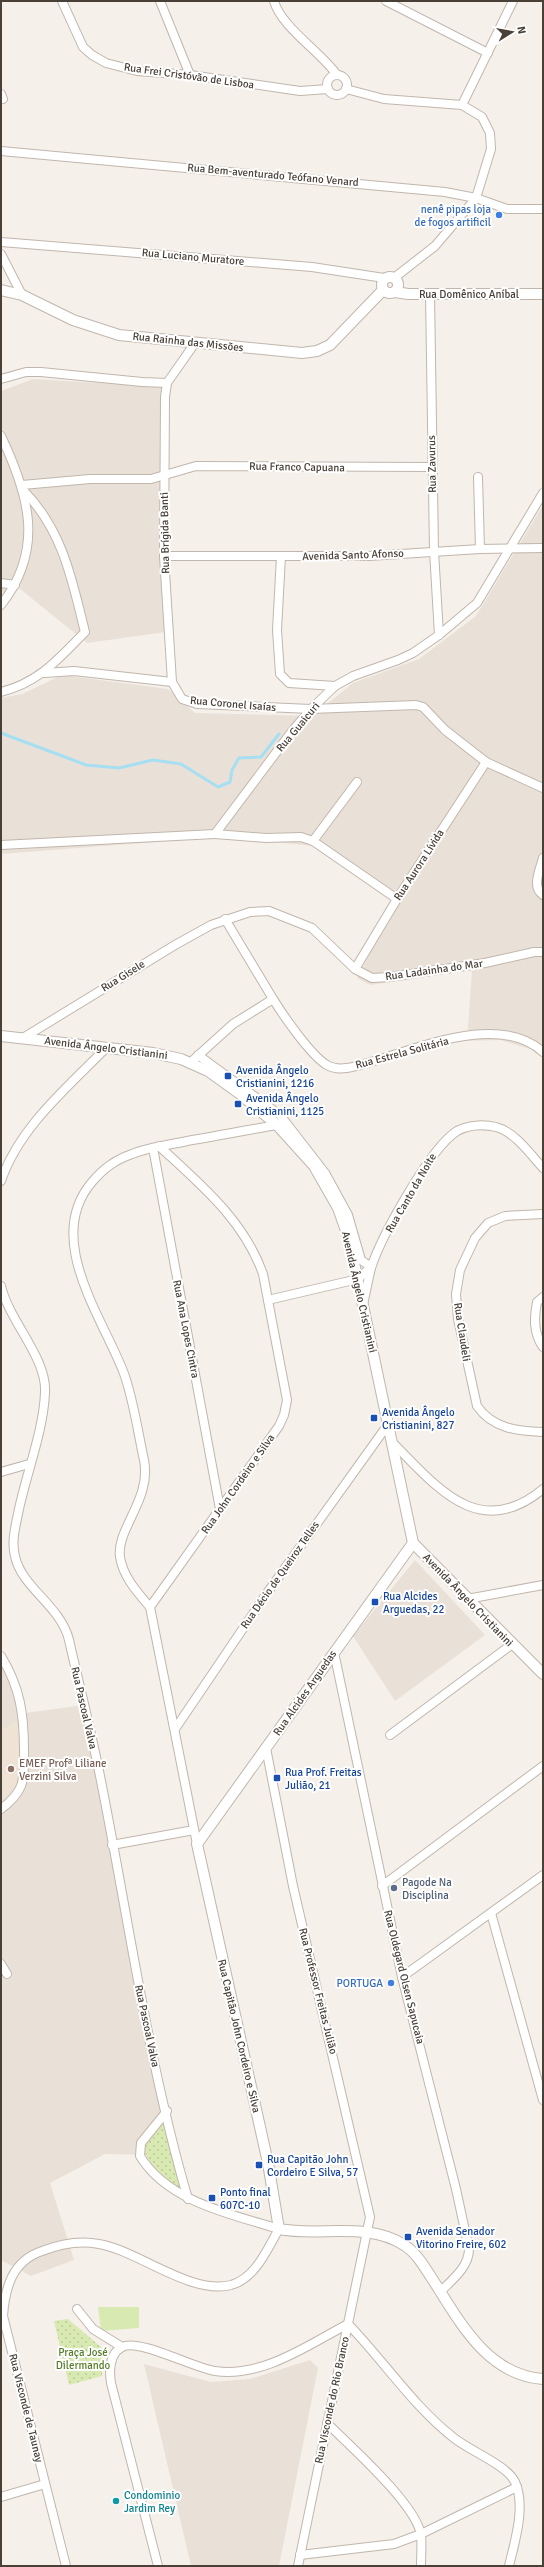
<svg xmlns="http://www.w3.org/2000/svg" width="544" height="2567" viewBox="0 0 544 2567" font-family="Signika,sans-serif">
	<defs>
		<pattern id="park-dots" width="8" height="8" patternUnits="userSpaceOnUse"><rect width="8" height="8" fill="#d9e9b2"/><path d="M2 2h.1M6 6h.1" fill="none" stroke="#bcc99a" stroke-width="1.8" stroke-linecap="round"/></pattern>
	</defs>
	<rect width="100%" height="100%" fill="#f5f0ea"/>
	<g fill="#e9e1d8">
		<polygon points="33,379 167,387 166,543 173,631 87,643 19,588 1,593 1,391"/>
		<polygon points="543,505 543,1053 500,1040 467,1041 472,970 370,985 357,978 397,903 315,846 221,837 1,854 1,698 22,694 62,675 168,689 195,713 312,716 353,683 419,659 476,616"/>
		<polygon points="415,1560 485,1635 395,1701 353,1636"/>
		<polygon points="1,1659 25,1713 84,1705 180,2167 153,2155 105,2154 50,2183 74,2260 31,2276 1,2260"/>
		<polygon points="310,2360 318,2368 279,2566 191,2566 144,2364 211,2382 250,2379"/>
	</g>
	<polygon fill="#eee3d4" points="18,1721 21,1757 20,1781 1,1802 1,1730"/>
	<polygon fill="#d9e9b2" points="98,2307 139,2307 139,2328 101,2331"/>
	<g fill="url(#park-dots)">
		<path d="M167,2118L182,2185L179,2187C172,2186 165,2177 160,2172C133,2148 147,2140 167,2118Z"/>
		<polygon points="68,2319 108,2353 103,2362 102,2376 69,2385 54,2321"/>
	</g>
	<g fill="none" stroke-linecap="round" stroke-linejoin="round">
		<polyline stroke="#a6def2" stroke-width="3" points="1,733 86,765 119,768 153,760 181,764 218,787 230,782 232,770 239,758 261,757 279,734"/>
		<g stroke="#c1b6ac" stroke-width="10">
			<g id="minor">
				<polyline points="62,1 83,47 92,55 106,63 137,71 190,75 300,91 328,89"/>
				<polyline points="160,1 190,75"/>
				<path d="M274,1C281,27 321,52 337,75"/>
				<polyline points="386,1 488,53"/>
				<circle cx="337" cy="85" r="10"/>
				<polyline points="346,89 384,99 462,105 482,117 490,133 491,149 476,198 435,246 394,278"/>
				<polyline points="1,94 3,99"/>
				<polyline points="462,105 513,1"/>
				<polyline points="1,151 445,192 476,198 507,209 543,209"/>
				<polyline points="1,242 312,267 384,278"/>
				<polyline points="1,254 22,295"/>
				<polyline points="430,294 434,551 439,635"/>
				<polyline points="1,379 26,372 41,372 142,382 167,383 195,343"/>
				<polyline points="167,383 165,397 164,556 172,682"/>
				<path d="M1,436C29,495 45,549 1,605"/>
				<polyline points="478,477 480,549"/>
				<polyline points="22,485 90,479 151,479 196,466 432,467"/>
				<polyline points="164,556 369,556 480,549 543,548"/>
				<polyline points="281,556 277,630 280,674 289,683 335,686"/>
				<polyline points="1,583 15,585"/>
				<polyline points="45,673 74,671 172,682 182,699 197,704 311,709 416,705 423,707 445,730 486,762 543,788"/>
				<path d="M1,692C40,682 58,659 85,632C72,580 63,531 24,491"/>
				<polyline points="215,834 266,838 301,837 313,841 397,899"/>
				<polyline points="313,841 357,782"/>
				<polyline points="1,845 215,834 293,730 311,709 335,686 353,676 398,660 413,653 439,635 477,603 543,493"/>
				<path d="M543,858C540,870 531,887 543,895"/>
				<polyline points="225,919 273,999"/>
				<polyline points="355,969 397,899 486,762"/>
				<polyline points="23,1038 175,945 211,925 250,912 269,911 312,928 355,969 372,978 390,977 485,963 534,952 543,952"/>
				<polyline points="198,1055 280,1115 325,1173 348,1215 361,1260 371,1267"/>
				<path d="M191,1062L233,1024L273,999C283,1015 311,1056 327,1065C340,1073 360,1065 374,1061C422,1047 500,1013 543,1052"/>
				<path d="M159,1146C201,1185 244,1220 263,1274L287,1400L284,1415L279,1426L150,1607L197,1844"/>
				<polyline points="153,1148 220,1509"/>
				<path d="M1,1181C19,1127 69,1086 107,1047"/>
				<path d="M543,1214L505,1216L488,1223L475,1238L460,1270L456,1294L458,1319L477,1406C493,1429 518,1431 543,1432"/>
				<path d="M1,1286C9,1321 47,1358 45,1392C44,1428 27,1472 19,1509C16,1524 11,1541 15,1556C21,1587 61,1606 69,1640C79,1684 90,1727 99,1771C128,1914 147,2059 188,2199"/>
				<path d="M543,1297L537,1302C534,1317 533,1333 543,1347"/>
				<polyline points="268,1300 358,1279 371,1267"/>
				<path d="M363,1304C366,1292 368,1280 371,1268C381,1237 430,1148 457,1131C468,1125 483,1124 496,1127C515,1132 530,1154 543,1168"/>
				<path d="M393,1443C437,1487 479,1542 543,1489"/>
				<polyline points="1,1472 29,1464"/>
				<polyline points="467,1599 543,1585"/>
				<path d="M150,1607C138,1593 123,1577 120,1557C116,1529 152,1499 144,1460C138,1433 133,1396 123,1371C101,1315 44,1238 92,1182C104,1168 115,1160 132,1154C149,1147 169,1145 187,1141C217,1136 247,1130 277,1125"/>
				<path d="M334,1652L402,1977L456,2189L469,2249C469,2267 452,2280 440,2292"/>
				<path d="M1,1656C20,1687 24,1714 24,1750C24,1761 25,1775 21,1786C17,1796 9,1803 1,1809"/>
				<polyline points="175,1729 265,1596 389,1423"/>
				<polyline points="390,1735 511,1645"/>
				<polyline points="266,1748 293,1886 370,2217 298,2566"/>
				<polyline points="112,1845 194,1830"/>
				<polyline points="382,1886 543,1766"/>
				<polyline points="491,1913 543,2100"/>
				<polyline points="1,1964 7,1974"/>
				<polyline points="402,1977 543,1875"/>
				<polyline points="77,2309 93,2329 122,2347"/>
				<path d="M327,2423C350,2446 416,2504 421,2535C422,2545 421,2556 421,2566"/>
				<polyline points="1,2497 45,2484"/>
				<polyline points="300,2555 394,2544 421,2534 517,2487"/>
				<path d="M66,2566L3,2316C5,2288 12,2261 42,2251C60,2244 79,2240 99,2244C139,2251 190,2295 231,2285C256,2278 267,2249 279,2229C231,2214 168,2202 140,2156L141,2143L167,2111"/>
				<path d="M158,2566L111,2383C109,2370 109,2354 122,2347C138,2338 194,2368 215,2371C262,2378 308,2345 348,2324C384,2361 413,2406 454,2438C470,2451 507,2465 515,2482C526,2506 515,2541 509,2566"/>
			</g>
		</g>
		<g stroke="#c1b6ac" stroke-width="12">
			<g id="tertiary">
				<circle cx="390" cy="285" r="8"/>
				<polyline points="1,290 22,295 73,320 119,335 302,353 317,351 330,345 383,290"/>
				<polyline points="395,292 408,294 543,294"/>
				<polyline points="1,1036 153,1053 181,1059 208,1071 240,1094 277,1125 314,1166 338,1208 349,1239 413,1543 543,1674"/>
				<path d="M413,1543L197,1844L268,2163L279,2229C320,2237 367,2221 404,2245C417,2253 425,2268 433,2280C460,2322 487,2375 543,2379"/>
			</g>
		</g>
		<use href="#minor" stroke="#fff" stroke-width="8"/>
		<use href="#tertiary" stroke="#fff" stroke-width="10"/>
	</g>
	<g fill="#3f7fe0" stroke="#fff" stroke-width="1.5">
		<circle cx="499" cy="215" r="4"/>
		<circle cx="391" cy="1983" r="4"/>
	</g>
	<g fill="#1a4fb4" stroke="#fff" stroke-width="1.5">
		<rect x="224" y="1072" width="8" height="8" rx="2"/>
		<rect x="234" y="1100" width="8" height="8" rx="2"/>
		<rect x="370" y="1414" width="8" height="8" rx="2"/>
		<rect x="371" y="1598" width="8" height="8" rx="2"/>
		<rect x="273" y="1774" width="8" height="8" rx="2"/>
		<rect x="255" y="2161" width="8" height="8" rx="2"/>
		<rect x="208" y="2194" width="8" height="8" rx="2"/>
		<rect x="404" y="2233" width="8" height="8" rx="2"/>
	</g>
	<circle fill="#8d6e63" stroke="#fff" stroke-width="1.5" cx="11" cy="1769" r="4"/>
	<circle fill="#5c6f8a" stroke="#fff" stroke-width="1.5" cx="394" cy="1888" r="4"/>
	<circle fill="#0f9aa8" stroke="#fff" stroke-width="1.5" cx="116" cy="2501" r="4"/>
	<g text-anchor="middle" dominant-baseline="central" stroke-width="4" stroke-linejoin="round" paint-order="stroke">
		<g font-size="11" fill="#494038" stroke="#fff">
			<text transform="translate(189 76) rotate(8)">Rua Frei Cristóvão de Lisboa</text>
			<text transform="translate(273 175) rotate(5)">Rua Bem-aventurado Teófano Venard</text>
			<text transform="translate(193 257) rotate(5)">Rua Luciano Muratore</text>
			<text x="469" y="294">Rua Domênico Aníbal</text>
			<text transform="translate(188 342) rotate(6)">Rua Rainha das Missões</text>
			<text transform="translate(432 464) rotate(-91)">Rua Zavurus</text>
			<text transform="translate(297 467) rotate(1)">Rua Franco Capuana</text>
			<text transform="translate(165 533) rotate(-91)">Rua Brígida Banti</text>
			<text transform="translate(353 555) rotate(-2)">Avenida Santo Afonso</text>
			<text transform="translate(233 704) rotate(5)">Rua Coronel Isaías</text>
			<text transform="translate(298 727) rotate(-50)">Rua Guaicuri</text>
			<text transform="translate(419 865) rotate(-57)">Rua Aurora Lívida</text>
			<text transform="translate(434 970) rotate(-8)">Rua Ladainha do Mar</text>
			<text transform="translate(123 976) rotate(-32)">Rua Gisele</text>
			<text transform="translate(106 1048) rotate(7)">Avenida Ângelo Cristianini</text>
			<text transform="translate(402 1053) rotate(-15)">Rua Estrela Solitária</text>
			<text transform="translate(411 1193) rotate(-60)">Rua Canto da Noite</text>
			<text transform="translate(359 1292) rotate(77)">Avenida Ângelo Cristianini</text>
			<text transform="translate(186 1329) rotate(79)">Rua Ana Lopes Cintra</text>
			<text transform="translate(462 1332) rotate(81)">Rua Claudeli</text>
			<text transform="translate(238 1484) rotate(-55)">Rua John Cordeiro e Silva</text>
			<text transform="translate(280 1575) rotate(-55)">Rua Décio de Queiroz Telles</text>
			<text transform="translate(468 1600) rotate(46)">Avenida Ângelo Cristianini</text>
			<text transform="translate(305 1693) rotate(-55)">Rua Alcides Arguedas</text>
			<text transform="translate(84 1708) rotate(77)">Rua Pascoal Valva</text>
			<text transform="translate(404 1977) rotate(76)">Rua Oldegard Olsen Sapucaia</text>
			<text transform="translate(318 1991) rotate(76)">Rua Professor Freitas Julião</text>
			<text transform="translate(147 2026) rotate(78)">Rua Pascoal Valva</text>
			<text transform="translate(239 2036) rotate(77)">Rua Capitão John Cordeiro e Silva</text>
			<text transform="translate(332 2400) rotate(-78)">Rua Visconde do Rio Branco</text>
			<text transform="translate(26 2408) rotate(76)">Rua Visconde de Taunay</text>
		</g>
		<g font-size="11" fill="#366cbe" stroke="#fff" text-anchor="end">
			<text x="491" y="209">nenê pipas loja<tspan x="491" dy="13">de fogos artificil</tspan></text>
			<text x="383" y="1983">PORTUGA</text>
		</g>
		<g font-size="11" fill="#164399" stroke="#fff" text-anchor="start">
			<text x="236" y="1070">Avenida Ângelo<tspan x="236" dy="13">Cristianini, 1216</tspan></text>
			<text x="246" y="1098">Avenida Ângelo<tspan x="246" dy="13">Cristianini, 1125</tspan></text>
			<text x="382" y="1412">Avenida Ângelo<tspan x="382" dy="13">Cristianini, 827</tspan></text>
			<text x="383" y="1596">Rua Alcides<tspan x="383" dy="13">Arguedas, 22</tspan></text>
			<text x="285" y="1772">Rua Prof. Freitas<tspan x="285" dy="13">Julião, 21</tspan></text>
			<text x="267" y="2159">Rua Capitão John<tspan x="267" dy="13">Cordeiro E Silva, 57</tspan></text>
			<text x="220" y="2192">Ponto final<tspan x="220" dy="13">607C-10</tspan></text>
			<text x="416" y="2231">Avenida Senador<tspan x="416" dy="13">Vitorino Freire, 602</tspan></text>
		</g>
		<g font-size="11" fill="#785e54" stroke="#fff" text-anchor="start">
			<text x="19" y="1763">EMEF Profª Liliane<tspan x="19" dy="13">Verzini Silva</tspan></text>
		</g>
		<g font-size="11" fill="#4e5e75" stroke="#fff" text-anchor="start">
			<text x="402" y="1882">Pagode Na<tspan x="402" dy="13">Disciplina</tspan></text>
		</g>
		<g font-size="11" fill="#557d29" stroke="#fff">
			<text x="83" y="2352">Praça José<tspan x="83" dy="13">Dilermando</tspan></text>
		</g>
		<g font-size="11" fill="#0d838f" stroke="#fff" text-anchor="start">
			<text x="124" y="2495">Condominio<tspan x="124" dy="13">Jardim Rey</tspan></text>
		</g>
	</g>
	<rect width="544" height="2567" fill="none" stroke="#494038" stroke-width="4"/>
	<g transform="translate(512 32) rotate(79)" stroke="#ffffff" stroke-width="3" paint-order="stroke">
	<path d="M0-3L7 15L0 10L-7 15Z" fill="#494038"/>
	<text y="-6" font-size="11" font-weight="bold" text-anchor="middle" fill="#494038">N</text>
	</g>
</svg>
